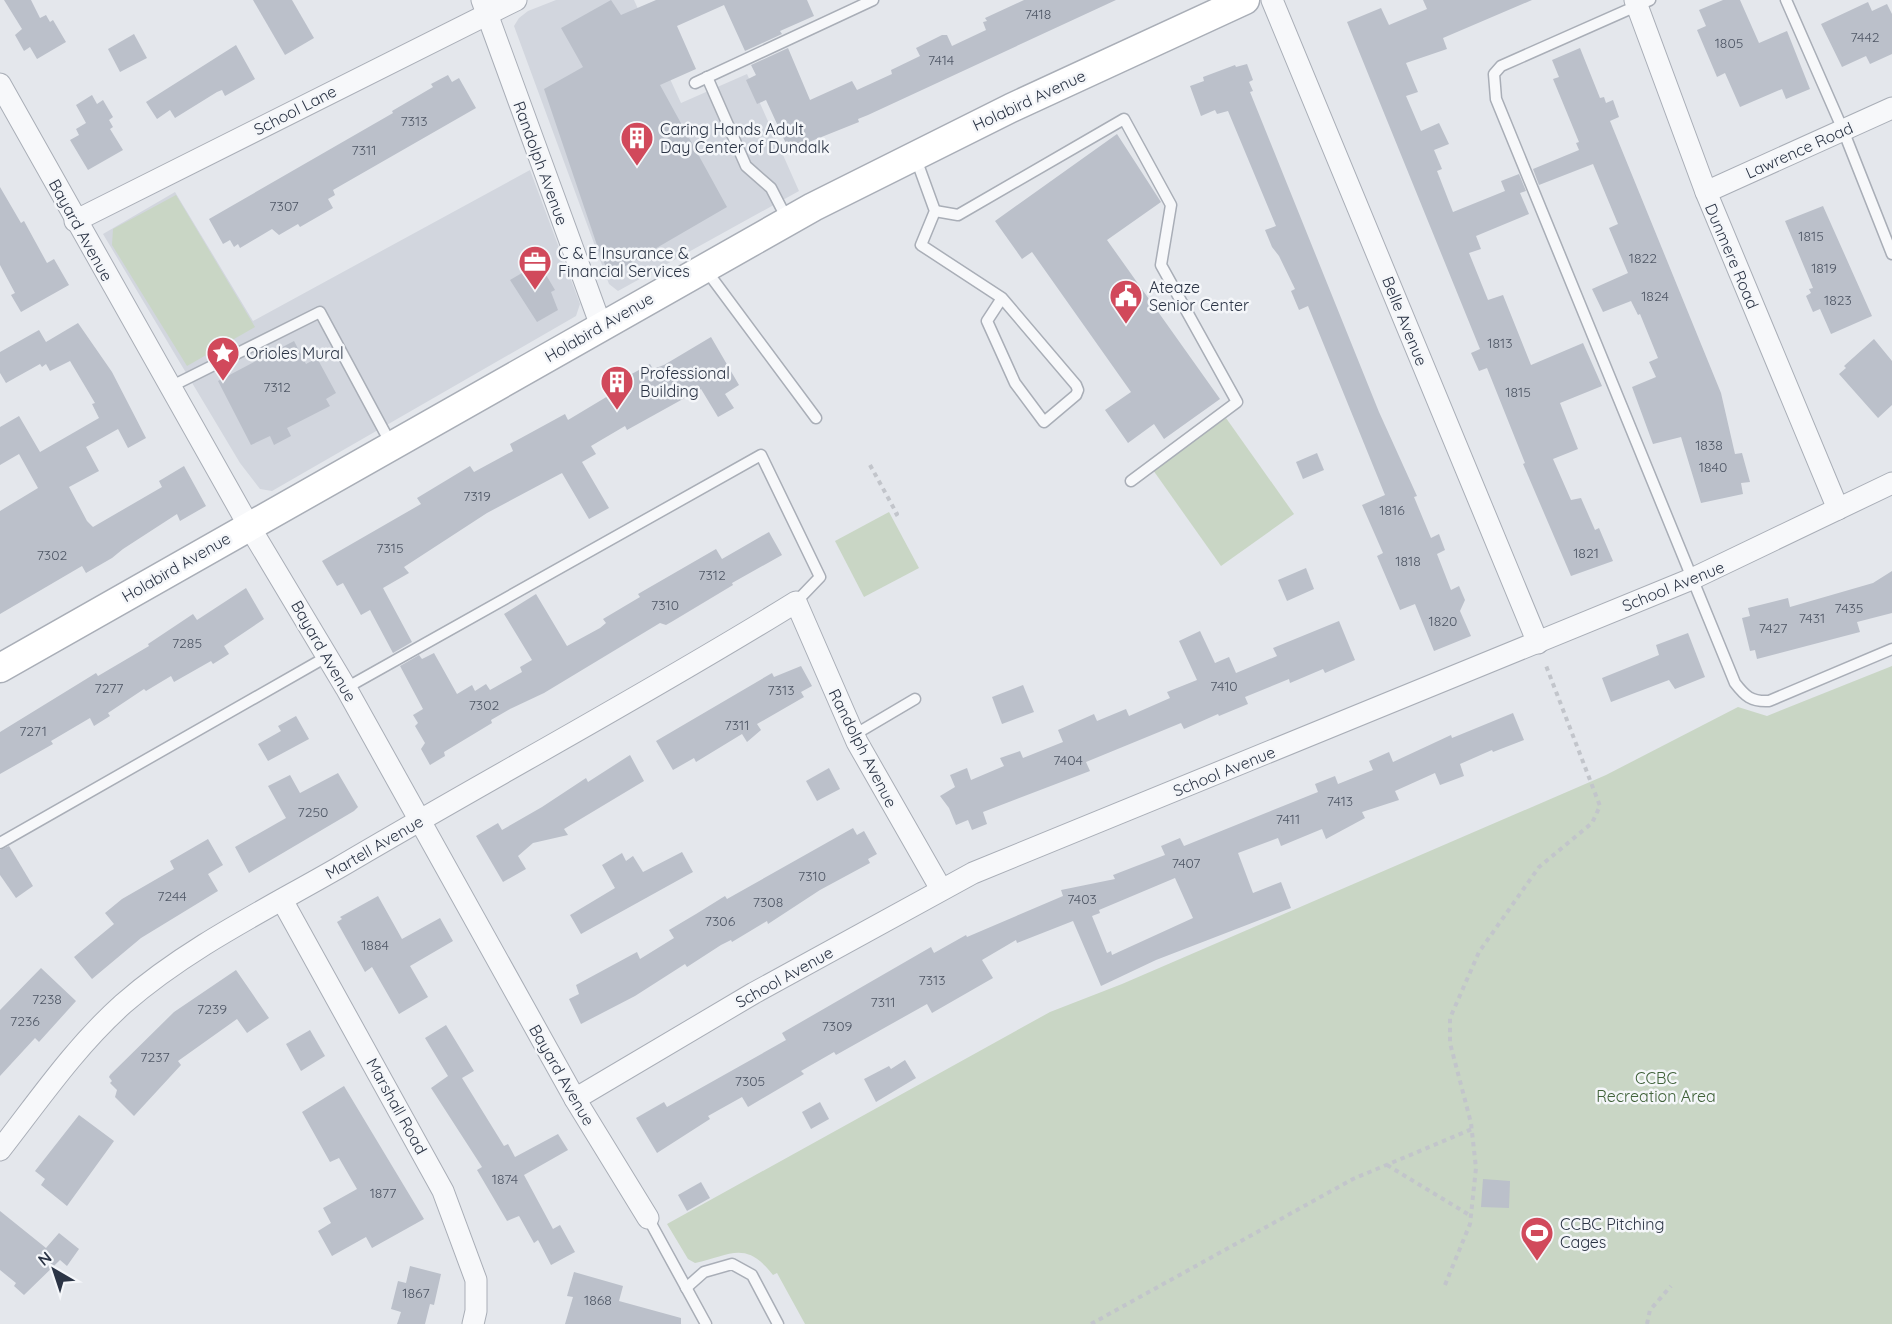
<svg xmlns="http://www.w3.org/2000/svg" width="1892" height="1324" viewBox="0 0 1892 1324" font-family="Quicksand,sans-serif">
	<rect width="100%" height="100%" fill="#e4e7ec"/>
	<g fill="#d2d6de">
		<polygon points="556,0 634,0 681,103 747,74 799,191 618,291 609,284 514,26 519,18 528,11"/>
		<polygon points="530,170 580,304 576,316 272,491 260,489 240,463 103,234 175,192 253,321"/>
	</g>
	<g fill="#c9d6c5">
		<polygon points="176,195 255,327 187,366 112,245 113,229"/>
		<polygon points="1226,418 1294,514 1221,566 1153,470"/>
		<polygon points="889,512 919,568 864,597 835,541"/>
		<path d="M1892,666V1324H805L777,1273L773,1275C745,1239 730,1256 695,1263L688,1259L667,1224L1050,1012L1122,984L1606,775L1738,707L1767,716Z"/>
	</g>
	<g fill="#bbc0ca" fill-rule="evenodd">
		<polygon points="4,0 31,0 40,18 46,15 50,22 53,20 66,42 37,59 30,47 24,51 15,35 22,29"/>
		<polygon points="253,0 292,0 314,38 285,55"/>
		<polygon points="611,0 621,15 656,0 807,0 814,16 780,31 782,34 745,51 724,5 677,26 696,69 660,85 727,207 622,268 609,273 600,254 544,89 583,67 561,28"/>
		<polygon points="1024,0 1116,0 868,115 858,119 859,122 789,150 766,100 757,104 746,80 756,75 751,65 788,48 810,100 852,81 857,90 892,74 891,70 920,56 916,48 942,35 947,35 952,46 986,30 983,22 987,21 985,18"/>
		<polygon points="1423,0 1532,0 1443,38 1447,49 1406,63 1418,92 1406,96 1421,131 1439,123 1449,144 1434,150 1442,169 1437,171 1453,212 1505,191 1501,181 1519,174 1526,191 1520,193 1529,214 1476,236 1481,249 1469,253 1488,300 1503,295 1531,365 1583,343 1602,386 1560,403 1578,449 1553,459 1571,500 1581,498 1595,530 1599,528 1613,561 1571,576 1523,464 1525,463 1487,368 1479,371 1471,353 1480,349 1347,22 1381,8 1389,25 1427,9"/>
		<polygon points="1723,0 1740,0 1759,43 1787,31 1810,89 1786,99 1782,89 1740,107 1725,73 1717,77 1697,30 1706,26 1699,10"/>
		<polygon points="1868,2 1872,11 1887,4 1892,14 1892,54 1870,64 1866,56 1842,67 1821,24"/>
		<polygon points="134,34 147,58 120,72 108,49"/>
		<polygon points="236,45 255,79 225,96 222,90 217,92 175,118 170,110 157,119 146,102"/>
		<polygon points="1580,48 1600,98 1604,97 1606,103 1613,100 1619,117 1610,121 1721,393 1735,454 1742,453 1750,482 1741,483 1743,494 1701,503 1681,437 1653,444 1632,387 1656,377 1649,362 1658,358 1640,314 1638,315 1631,301 1603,312 1592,289 1628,273 1609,228 1618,224 1593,164 1539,185 1533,169 1579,150 1576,143 1579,142 1553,79 1559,77 1552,60"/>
		<polygon points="1247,64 1253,80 1249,82 1253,91 1250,92 1379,412 1417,496 1414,497 1431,538 1439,534 1445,550 1437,554 1451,590 1459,586 1465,600 1460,611 1471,636 1434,651 1415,604 1400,610 1377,556 1383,553 1362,505 1385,495 1308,306 1299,310 1291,291 1295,289 1279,256 1272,247 1265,230 1276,226 1228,111 1217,114 1215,110 1201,116 1190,86 1204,81 1203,77 1235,65 1236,67"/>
		<polygon points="448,75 452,82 459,78 476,108 333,190 335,195 328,199 333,208 300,227 298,224 279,235 272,229 240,248 238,244 234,247 230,240 223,244 209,219 393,113 392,111 433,87 431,84"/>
		<polygon points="92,95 97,104 103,100 113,117 109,120 113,127 110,129 123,150 88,170 70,140 79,135 76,129 86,123 76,105"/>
		<polygon points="1117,134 1161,202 1107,240 1220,399 1164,439 1154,424 1128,443 1105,410 1131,392 1032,252 1022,259 995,221"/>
		<polygon points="0,187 21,223 24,221 47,263 54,259 69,285 21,312 11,295 15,293 0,265"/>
		<polygon points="1823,206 1872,316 1831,334 1820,309 1813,312 1806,296 1811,293 1809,289 1813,288 1785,221"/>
		<polygon points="539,263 555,290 551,292 558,310 537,322 510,280"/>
		<polygon points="78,323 112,372 146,438 128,448 118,429 86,447 99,471 69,487 87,521 93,527 162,487 159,481 184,466 206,506 180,521 177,514 123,549 112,558 86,573 82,566 0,614 0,511 38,488 19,454 0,465 0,427 19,416 40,452 99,418 92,404 95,403 70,361 50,371 46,364 42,367 40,364 6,383 0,373 0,352 39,330 46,342"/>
		<polygon points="711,337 739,385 725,394 734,408 718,417 701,389 627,430 625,426 591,446 596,454 582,462 609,508 589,519 562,473 487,513 404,567 409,573 383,588 412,642 393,653 370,610 361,615 343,583 337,586 322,561 421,504 417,498 470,466 474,472 513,451 510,444 565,414 568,420 608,396 604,389 650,364 653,369 664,365"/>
		<polygon points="1874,339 1892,361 1892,405 1878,418 1839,374 1846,368 1844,366"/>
		<polygon points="294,341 306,364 317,358 336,393 326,399 330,406 287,428 291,436 274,445 270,436 251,445 218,381"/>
		<polygon points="1317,453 1324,470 1303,479 1296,462"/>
		<polygon points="769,532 782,555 732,583 733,585 673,621 666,625 660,623 544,693 510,709 491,720 492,723 444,752 445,756 430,765 421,749 425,743 415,726 418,723 413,715 423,709 400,666 419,655 422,659 434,653 457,694 472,685 475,691 486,684 490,690 522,672 520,667 532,660 504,614 536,594 567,646 600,628 606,623 603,619 640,597 638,594 716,549 722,559"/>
		<polygon points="1306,568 1314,589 1287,601 1278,580"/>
		<polygon points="1892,571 1892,613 1857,622 1860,632 1757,659 1755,650 1750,651 1742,618 1750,616 1748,608 1788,598 1790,607 1873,583"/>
		<polygon points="246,588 264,619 224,646 229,654 213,664 211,661 174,682 171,676 146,691 144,689 108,713 110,716 94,726 90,718 51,741 53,744 0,774 0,732 96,673 98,676 149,646 148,644 193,614 197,620"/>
		<polygon points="1339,621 1355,660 1325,673 1323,669 1290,683 1289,679 1245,697 1248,704 1219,716 1218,714 1184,729 1181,723 1086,762 1090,771 983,812 987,824 972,830 968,820 956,825 949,808 940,796 955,787 950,775 967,768 971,780 1004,766 1000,758 1020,751 1023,758 1063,742 1058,730 1094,714 1097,721 1126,709 1129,716 1170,698 1167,692 1197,680 1179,641 1200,631 1215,663 1229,657 1236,673 1277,656 1273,648"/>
		<polygon points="1688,633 1705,677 1675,689 1669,680 1611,702 1602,678 1659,655 1656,645"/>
		<polygon points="801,666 812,686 801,692 804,697 757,724 761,730 747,742 742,734 696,762 694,758 673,770 656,741 772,673 774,677"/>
		<polygon points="1023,685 1034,712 1002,724 992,697"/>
		<path d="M1513,713L1524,740L1493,752L1492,750L1460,764L1464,776L1440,785L1435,773L1395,791L1399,800L1362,812L1365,818L1326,839L1322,829L1281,846L1278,838L1238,853L1253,893L1281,882L1291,908L1156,960L1101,986L1073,921L1017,943L1016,940L982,960L993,978L932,1013L927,1004L836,1055L834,1052L801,1071L804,1074L748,1107L742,1097L708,1116L710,1119L657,1153L636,1118L664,1102L667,1107L756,1057L786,1040L782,1033L931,947L934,953L966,935L967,937L1063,896L1061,890L1115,879L1113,875L1165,855L1161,846L1180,838L1184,846L1318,792L1315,784L1335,776L1338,784L1373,770L1369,761L1389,752L1393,762L1451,735L1452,738ZM1175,878L1193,918L1112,955L1111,951L1107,953L1092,916L1100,913L1099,910Z"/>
		<polygon points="296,716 309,739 268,761 258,744 281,731 278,726"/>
		<polygon points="630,755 644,781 564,829 568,835 533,843 518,856 526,869 503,882 476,836 498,823 502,830 542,807 586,778 588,782"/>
		<polygon points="829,768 840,789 817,801 806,781"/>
		<polygon points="338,773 358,807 354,811 249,873 235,847 286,818 268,786 290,775 300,793"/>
		<polygon points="853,828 857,835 864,831 877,854 868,859 870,863 820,890 768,924 767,921 732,942 731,940 721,945 687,967 685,964 635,996 581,1024 569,999 579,994 576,985 637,952 640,959 674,938 669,930 696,914 725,896 727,899"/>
		<polygon points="208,839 223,865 208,874 218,891 141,938 92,979 74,957 114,924 105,913 122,899 174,869 170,861"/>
		<polygon points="9,846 33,886 16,898 0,875 0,850"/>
		<polygon points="682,852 693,872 581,934 570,915 615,888 602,865 622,853 626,861 633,856 643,872"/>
		<polygon points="378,896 402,939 440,918 453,941 410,966 428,997 399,1014 372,967 365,972 337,922 342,919 340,917"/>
		<polygon points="41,968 76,1001 39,1042 35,1038 0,1076 0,1010"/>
		<polygon points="236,970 269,1018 247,1033 237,1019 178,1061 181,1065 134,1116 115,1097 117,1090 110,1083 112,1081 109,1077 110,1075 174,1012"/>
		<polygon points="446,1025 474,1071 462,1078 504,1146 508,1144 515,1157 558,1134 568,1150 524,1175 553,1229 560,1225 575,1252 551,1265 538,1240 534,1243 519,1216 507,1221 477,1170 482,1167 431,1088 448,1076 425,1038"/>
		<polygon points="310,1030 325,1056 301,1071 286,1044"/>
		<polygon points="905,1060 916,1078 876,1102 864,1079 889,1066 891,1069"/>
		<polygon points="344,1086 424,1219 372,1248 366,1237 332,1256 318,1231 331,1223 323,1208 357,1189 339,1158 330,1162 302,1112"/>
		<polygon points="820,1102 829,1119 811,1129 802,1112"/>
		<polygon points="79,1115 114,1141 67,1206 41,1185 45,1179 35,1171"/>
		<polygon points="1483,1179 1510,1181 1509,1208 1481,1207"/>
		<polygon points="701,1182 710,1198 687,1211 678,1195"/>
		<polygon points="0,1211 46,1248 59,1233 79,1249 67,1266 60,1260 24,1295 14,1286 16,1283 0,1270"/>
		<polygon points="410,1266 441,1274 434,1305 430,1304 425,1324 397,1324 401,1312 391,1309 398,1281 406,1283"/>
		<polygon points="574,1272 623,1286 619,1301 681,1318 681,1324 565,1324 573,1297 567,1296"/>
	</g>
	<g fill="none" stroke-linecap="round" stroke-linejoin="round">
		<g stroke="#a9aeb7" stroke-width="13">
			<g id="lane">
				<path d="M1650,0L1501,66L1494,74L1496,99L1735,683C1745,696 1751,702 1769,701L1892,649"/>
				<polyline points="1786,0 1843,130 1892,254"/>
				<polyline points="707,77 746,166 771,188 788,221"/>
				<polyline points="695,83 873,0"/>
				<polyline points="915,156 935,211 921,245 1002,298 1076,385 1078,390 1076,395 1044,422 1015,383 987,321 1002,298"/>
				<polyline points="935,211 958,215 1124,119 1171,205 1161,265 1237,402 1131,481"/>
				<polyline points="706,270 816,418"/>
				<polyline points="170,387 320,312 391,444"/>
				<polyline points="346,688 761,455 820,577 796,602"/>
				<polyline points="854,735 915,699"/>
				<polyline points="0,843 328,656"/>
				<polyline points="648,1218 706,1324"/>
				<polyline points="686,1288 704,1272 732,1264 752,1275 778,1324"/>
			</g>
		</g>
		<g stroke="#a9aeb7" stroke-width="23">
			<g id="street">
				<polyline points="482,0 601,326"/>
				<polyline points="1272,0 1538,643"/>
				<polyline points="1635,0 1706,192 1838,509"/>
				<polyline points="0,84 249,526 346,688 575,1099 648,1218"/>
				<polyline points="1706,192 1892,108"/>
				<polyline points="75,221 516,0"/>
				<polyline points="282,900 443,1191 476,1280 476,1311 473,1324"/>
				<polyline points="575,1099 754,993 973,873 1694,578 1892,483"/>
				<path d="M0,1150C39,1100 75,1047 123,1004C187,948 265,910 338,868C490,778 646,695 796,602L857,742L941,889"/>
			</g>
		</g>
		<g stroke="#a9aeb7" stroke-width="31">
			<polyline id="secondary" points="0,668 813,207 1011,108 1245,0"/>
		</g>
		<g stroke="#c2c5cb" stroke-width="4" stroke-dasharray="4.5 4.5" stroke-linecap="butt">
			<polyline points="870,465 897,514 892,517"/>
			<polyline points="1387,1165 1471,1216"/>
			<polyline points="1445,1285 1470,1224 1476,1168 1471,1123 1450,1043 1450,1018 1479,952 1539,867 1592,823 1600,806 1545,663"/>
			<polyline points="1091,1324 1353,1179 1472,1129"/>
			<polyline points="1647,1324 1650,1310 1671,1286"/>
		</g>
		<use href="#lane" stroke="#f7f8fa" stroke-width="10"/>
		<use href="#street" stroke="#f7f8fa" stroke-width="21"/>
		<use href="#secondary" stroke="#fff" stroke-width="28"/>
	</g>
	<defs>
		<g id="building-pin" transform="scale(1.725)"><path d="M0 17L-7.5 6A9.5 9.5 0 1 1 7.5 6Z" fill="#d1495b" stroke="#f4f6f9"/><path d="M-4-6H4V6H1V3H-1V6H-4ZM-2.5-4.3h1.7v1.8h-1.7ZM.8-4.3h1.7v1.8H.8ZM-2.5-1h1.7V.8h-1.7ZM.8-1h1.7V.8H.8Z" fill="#fff"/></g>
		<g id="office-pin" transform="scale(1.725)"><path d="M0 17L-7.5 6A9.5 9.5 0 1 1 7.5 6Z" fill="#d1495b" stroke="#f4f6f9"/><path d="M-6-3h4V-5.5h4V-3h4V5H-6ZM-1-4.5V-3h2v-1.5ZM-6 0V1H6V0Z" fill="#fff"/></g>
		<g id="civic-pin" transform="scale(1.725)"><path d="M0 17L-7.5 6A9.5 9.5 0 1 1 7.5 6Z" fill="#d1495b" stroke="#f4f6f9"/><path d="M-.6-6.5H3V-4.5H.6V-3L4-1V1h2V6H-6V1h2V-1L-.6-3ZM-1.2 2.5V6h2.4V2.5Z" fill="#fff"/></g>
		<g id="sight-pin" transform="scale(1.725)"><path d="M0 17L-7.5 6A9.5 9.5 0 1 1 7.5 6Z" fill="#d1495b" stroke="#f4f6f9"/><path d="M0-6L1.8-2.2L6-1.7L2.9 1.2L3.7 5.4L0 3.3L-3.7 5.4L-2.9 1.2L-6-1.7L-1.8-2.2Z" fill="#fff"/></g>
		<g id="stadium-pin" transform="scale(1.725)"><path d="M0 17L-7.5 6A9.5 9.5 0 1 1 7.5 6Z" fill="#d1495b" stroke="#f4f6f9"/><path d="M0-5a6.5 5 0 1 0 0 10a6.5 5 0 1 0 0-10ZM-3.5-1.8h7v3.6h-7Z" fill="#fff"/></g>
	</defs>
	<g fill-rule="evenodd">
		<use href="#building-pin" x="637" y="138"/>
		<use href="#office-pin" x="535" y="262"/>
		<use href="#civic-pin" x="1126" y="296"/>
		<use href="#sight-pin" x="223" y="353"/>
		<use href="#building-pin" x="617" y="382"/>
		<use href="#stadium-pin" x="1537" y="1233"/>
	</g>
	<g text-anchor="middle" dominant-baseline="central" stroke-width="5" stroke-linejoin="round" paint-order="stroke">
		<g font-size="14" fill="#4f5766">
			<text x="1038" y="14">7418</text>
			<text x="1865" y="37">7442</text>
			<text x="1729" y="43">1805</text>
			<text x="941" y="60">7414</text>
			<text x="414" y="121">7313</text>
			<text x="364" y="150">7311</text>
			<text x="284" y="206">7307</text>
			<text x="1811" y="236">1815</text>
			<text x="1643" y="258">1822</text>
			<text x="1824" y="268">1819</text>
			<text x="1655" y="296">1824</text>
			<text x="1838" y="300">1823</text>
			<text x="1500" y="343">1813</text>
			<text x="277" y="387">7312</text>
			<text x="1518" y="392">1815</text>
			<text x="1709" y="445">1838</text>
			<text x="1713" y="467">1840</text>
			<text x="477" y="496">7319</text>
			<text x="1392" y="510">1816</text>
			<text x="390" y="548">7315</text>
			<text x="1586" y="553">1821</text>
			<text x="52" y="555">7302</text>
			<text x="1408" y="561">1818</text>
			<text x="712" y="575">7312</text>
			<text x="665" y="605">7310</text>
			<text x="1849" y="608">7435</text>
			<text x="1812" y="618">7431</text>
			<text x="1443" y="621">1820</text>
			<text x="1773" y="628">7427</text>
			<text x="187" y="643">7285</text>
			<text x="1224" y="686">7410</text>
			<text x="109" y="688">7277</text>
			<text x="781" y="690">7313</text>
			<text x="484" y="705">7302</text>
			<text x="737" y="725">7311</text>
			<text x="33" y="731">7271</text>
			<text x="1068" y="760">7404</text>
			<text x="1340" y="801">7413</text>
			<text x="313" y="812">7250</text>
			<text x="1288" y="819">7411</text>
			<text x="1186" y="863">7407</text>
			<text x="812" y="876">7310</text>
			<text x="172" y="896">7244</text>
			<text x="1082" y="899">7403</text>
			<text x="768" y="902">7308</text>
			<text x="720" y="921">7306</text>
			<text x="375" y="945">1884</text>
			<text x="932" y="980">7313</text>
			<text x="47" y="999">7238</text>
			<text x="883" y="1002">7311</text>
			<text x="212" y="1009">7239</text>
			<text x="25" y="1021">7236</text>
			<text x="837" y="1026">7309</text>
			<text x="155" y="1057">7237</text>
			<text x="750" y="1081">7305</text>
			<text x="505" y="1179">1874</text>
			<text x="383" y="1193">1877</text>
			<text x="416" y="1293">1867</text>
			<text x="598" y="1300">1868</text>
		</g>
		<g font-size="16" fill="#2b3445" stroke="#f4f6f9">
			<text transform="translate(1029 100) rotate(-25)">Holabird Avenue</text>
			<text transform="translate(295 110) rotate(-27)">School Lane</text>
			<text transform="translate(1799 150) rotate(-24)">Lawrence Road</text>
			<text transform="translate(541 163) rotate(70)">Randolph Avenue</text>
			<text transform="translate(81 230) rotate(61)">Bayard Avenue</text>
			<text transform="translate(1732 256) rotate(67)">Dunmere Road</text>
			<text transform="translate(1405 321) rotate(68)">Belle Avenue</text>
			<text transform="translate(599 327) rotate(-30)">Holabird Avenue</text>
			<text transform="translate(176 567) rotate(-30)">Holabird Avenue</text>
			<text transform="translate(1673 586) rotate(-22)">School Avenue</text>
			<text transform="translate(324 651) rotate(60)">Bayard Avenue</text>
			<text transform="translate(863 748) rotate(63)">Randolph Avenue</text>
			<text transform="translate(1224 771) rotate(-22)">School Avenue</text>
			<text transform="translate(374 847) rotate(-30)">Martell Avenue</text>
			<text transform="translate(784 977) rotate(-29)">School Avenue</text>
			<text transform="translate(562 1075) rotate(60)">Bayard Avenue</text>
			<text transform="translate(397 1106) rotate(61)">Marshall Road</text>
		</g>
		<g font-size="16" fill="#2b3445" stroke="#f4f6f9" text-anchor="start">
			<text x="660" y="129">Caring Hands Adult<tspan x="660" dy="18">Day Center of Dundalk</tspan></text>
			<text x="558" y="253">C &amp; E Insurance &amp;<tspan x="558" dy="18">Financial Services</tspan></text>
			<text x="1149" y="287">Ateaze<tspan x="1149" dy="18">Senior Center</tspan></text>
			<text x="246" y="353">Orioles Mural</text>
			<text x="640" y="373">Professional<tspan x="640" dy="18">Building</tspan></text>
			<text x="1560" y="1224">CCBC Pitching<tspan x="1560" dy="18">Cages</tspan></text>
		</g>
		<g font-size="16" fill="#3f6138" stroke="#f4f6f9">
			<text x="1656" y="1078">CCBC<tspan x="1656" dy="18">Recreation Area</tspan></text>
		</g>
	</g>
	<g transform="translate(54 1270) rotate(321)" stroke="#f4f6f9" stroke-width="4.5" paint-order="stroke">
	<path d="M0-4.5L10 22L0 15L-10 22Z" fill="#2b3445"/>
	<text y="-9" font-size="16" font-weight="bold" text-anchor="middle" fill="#2b3445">N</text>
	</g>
</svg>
